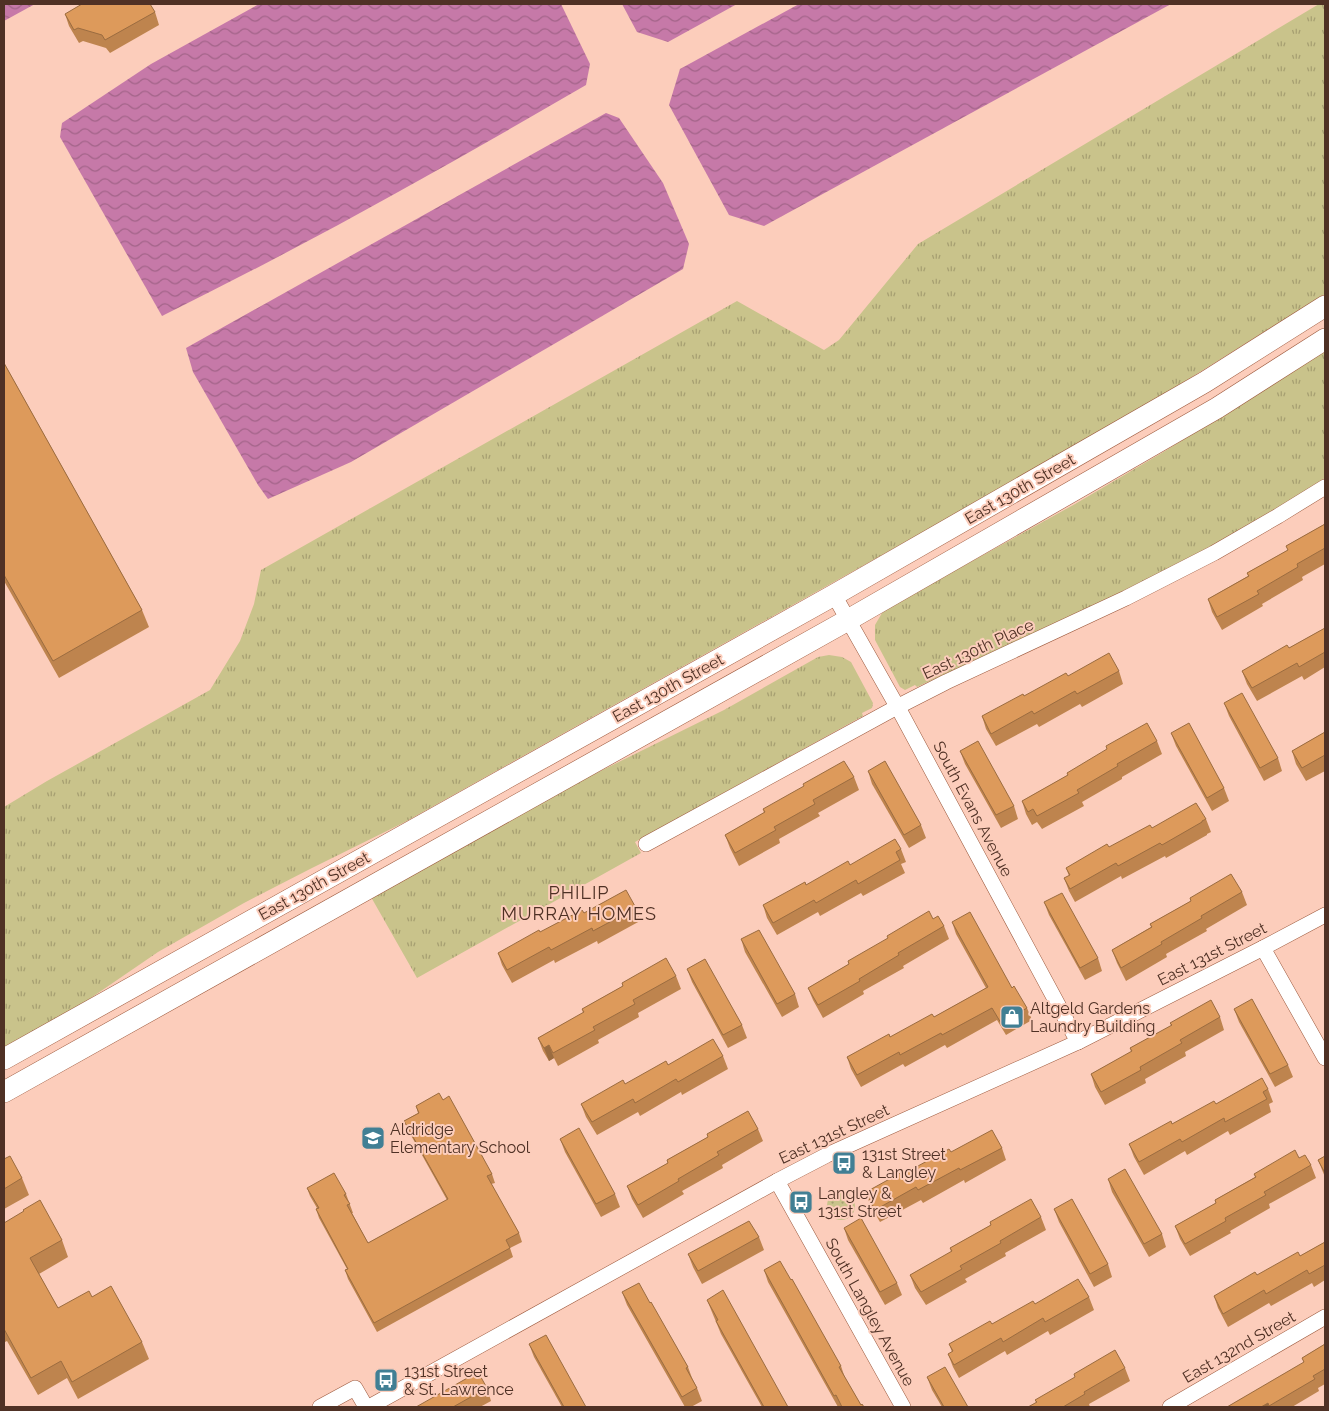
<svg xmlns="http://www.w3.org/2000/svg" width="1329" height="1411" viewBox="0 0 1329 1411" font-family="Raleway,sans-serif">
	<defs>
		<pattern id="grass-tufts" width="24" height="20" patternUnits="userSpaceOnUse" patternTransform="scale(1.25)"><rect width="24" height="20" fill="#c9c38b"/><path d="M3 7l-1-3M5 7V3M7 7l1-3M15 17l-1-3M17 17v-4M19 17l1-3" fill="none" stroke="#a69f71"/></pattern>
		<pattern id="park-dots" width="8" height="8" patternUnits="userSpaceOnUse" patternTransform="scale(1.25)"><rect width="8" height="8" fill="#c9c38b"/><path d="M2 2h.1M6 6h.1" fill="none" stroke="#a69f71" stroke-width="1.8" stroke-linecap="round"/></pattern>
		<pattern id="water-waves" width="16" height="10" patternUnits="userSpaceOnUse" patternTransform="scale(1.25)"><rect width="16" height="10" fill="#c679a8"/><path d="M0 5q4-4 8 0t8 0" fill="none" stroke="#a36489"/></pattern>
	</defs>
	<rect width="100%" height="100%" fill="#fccdbb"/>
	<g fill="url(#grass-tufts)">
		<polygon points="1319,4 1325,4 1325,294 1163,395 973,504 405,822 312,868 244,903 158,952 82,1004 4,1047 4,807 47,781 210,690 240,641 254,604 261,570 737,301 824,350 839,340 918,244"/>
		<path d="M1325,351V478C1250,526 1171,570 1090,608C1032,635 975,660 917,687L915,685L905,690L900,687L875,640V625L882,613L893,605L1075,504L1165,451Z"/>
		<polygon points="829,655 842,657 851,662 873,703 872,708 862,713 863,716 635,842 641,853 417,978 371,897 560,791 724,710 818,657"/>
	</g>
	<circle fill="url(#park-dots)" cx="841" cy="1206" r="14"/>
	<g fill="url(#water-waves)">
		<polygon points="4,4 35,4 4,21"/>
		<path d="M259,4H561L590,64L586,85C447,166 306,245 162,316L60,137L62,123L151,64Z"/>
		<polygon points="622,4 737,4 668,42 637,32"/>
		<polygon points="799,4 1171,4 764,226 729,215 669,105 680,69"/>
		<polygon points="606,113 619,118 663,183 689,244 683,269 351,462 268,499 258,485 193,372 186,348"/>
	</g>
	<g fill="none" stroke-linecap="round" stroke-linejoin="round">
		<g stroke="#9c593d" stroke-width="16">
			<g id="minor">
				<polyline points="834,595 902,715 1078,1042"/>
				<polyline points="646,844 897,707 946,682 1126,598 1214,553 1278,516 1325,487"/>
				<polyline points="1263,948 1325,1058"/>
				<polyline points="777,1181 903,1407"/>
				<polyline points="320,1407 355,1388 366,1407"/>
				<polyline points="369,1407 777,1181 827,1155 1078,1042 1263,948 1325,915"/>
				<polyline points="1170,1407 1325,1317"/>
			</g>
		</g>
		<g stroke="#9c593d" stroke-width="22">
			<g id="secondary">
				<polyline points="4,1059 834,595 1205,382 1325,306"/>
				<polyline points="4,1092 848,620 1217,408 1325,339"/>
			</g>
		</g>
		<use href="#minor" stroke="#fff" stroke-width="15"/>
		<use href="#secondary" stroke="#fff" stroke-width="21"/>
	</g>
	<g fill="#be844e">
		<polygon points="155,12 159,25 110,53 106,48 83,41 79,43 69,26 65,14"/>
		<polygon points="4,363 142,610 149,627 59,678 4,581"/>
		<polygon points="1325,524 1325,564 1302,577 1303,580 1262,604 1263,606 1222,630 1212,612 1208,599 1248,576 1247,573 1288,550 1286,546"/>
		<polygon points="1325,628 1325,667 1304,680 1302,676 1257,701 1247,684 1242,671 1289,648"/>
		<polygon points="1119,671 1123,684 1082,707 1080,704 1039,727 1037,724 996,746 986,729 982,716 1068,676"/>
		<polygon points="1224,703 1278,758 1282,771 1264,781 1229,716"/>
		<polygon points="1325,732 1325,771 1306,781 1296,764 1292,751"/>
		<polygon points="1171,733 1224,788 1229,801 1212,811 1176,746"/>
		<polygon points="1157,741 1162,754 1122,777 1122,779 1082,802 1084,806 1042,829 1037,822 1032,825 1026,814 1022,801 1068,775 1067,773"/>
		<polygon points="960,751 1014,806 1018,819 1001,828 965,764"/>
		<polygon points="868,771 921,825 926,838 909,848 872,784"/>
		<polygon points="854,777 859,790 818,813 820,816 779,839 780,843 739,866 730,848 725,835 764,813 763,809"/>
		<polygon points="1206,819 1211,832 1207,834 1207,835 1166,858 1165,856 1122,879 1121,876 1075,902 1069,891 1064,878 1069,876 1066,868 1152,828"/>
		<polygon points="901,849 906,862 901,864 905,873 863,896 861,893 820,916 818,912 777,935 767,918 763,905 850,865"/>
		<polygon points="1242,892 1247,905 1206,929 1207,931 1166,954 1167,957 1126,981 1117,963 1112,950 1151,927 1150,924 1191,901 1190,898"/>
		<polygon points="1044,902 1098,958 1102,971 1085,980 1049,915"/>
		<polygon points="636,908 640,921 598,944 597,941 555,963 554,960 512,983 502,965 498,953 584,913"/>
		<polygon points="933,919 944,926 949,939 903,966 904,968 863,991 864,994 823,1018 813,1000 808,988 849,964 848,961"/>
		<polygon points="952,922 1012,988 1027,1008 1032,1020 1006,1035 997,1020 947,1048 945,1045 905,1067 903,1064 861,1087 851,1069 847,1057 934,1017 986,988 956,934"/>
		<polygon points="741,939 795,994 799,1007 782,1017 745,952"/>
		<polygon points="687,969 742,1025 747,1038 728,1048 692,982"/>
		<polygon points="676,976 681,989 638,1013 639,1017 598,1040 599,1043 558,1066 554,1058 549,1061 543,1051 538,1038 583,1013 582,1009 623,986 622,983"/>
		<polygon points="1234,1009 1288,1065 1293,1077 1275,1087 1239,1022"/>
		<polygon points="1220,1017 1224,1030 1185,1052 1186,1056 1145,1079 1146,1083 1105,1105 1095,1087 1091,1074 1131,1052 1130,1048 1171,1026 1170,1023"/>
		<polygon points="723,1056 728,1069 682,1095 681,1092 640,1116 638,1112 597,1135 586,1117 581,1104 668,1065"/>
		<polygon points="1268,1089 1273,1102 1269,1104 1271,1112 1230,1135 1228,1131 1187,1155 1185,1151 1144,1175 1134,1157 1129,1144 1216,1104"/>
		<polygon points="443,1100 492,1174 495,1183 491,1184 519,1233 522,1242 510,1248 513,1257 377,1332 348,1279 345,1270 347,1269 319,1218 316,1209 317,1208 310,1196 307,1188 346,1194 353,1213 352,1213 368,1243 447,1200 408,1130 404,1121 418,1113 416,1106"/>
		<polygon points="758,1129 763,1141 722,1165 723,1168 682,1191 684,1194 643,1218 632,1199 627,1186 668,1163 667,1160 708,1137"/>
		<polygon points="560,1139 615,1194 620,1207 601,1217 565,1152"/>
		<polygon points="1002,1148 1006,1160 965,1183 964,1180 923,1203 921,1200 880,1222 870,1205 866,1192 951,1152"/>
		<polygon points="1325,1156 1325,1177 1318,1160"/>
		<polygon points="1299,1158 1311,1165 1316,1178 1269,1204 1270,1208 1230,1231 1231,1233 1190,1256 1180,1239 1175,1226 1216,1203 1215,1200 1255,1177 1254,1174"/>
		<polygon points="4,1159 22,1178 29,1195 4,1209"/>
		<polygon points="1108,1179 1162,1234 1166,1247 1149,1257 1112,1192"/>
		<polygon points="1054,1209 1108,1264 1112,1277 1094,1287 1059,1222"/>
		<polygon points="1041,1217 1046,1230 1005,1253 1006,1256 965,1279 967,1282 926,1305 915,1288 910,1275 951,1252 950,1248 991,1225 990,1222"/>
		<polygon points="4,1223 62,1240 68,1257 39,1274 58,1308 92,1297 142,1342 149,1359 78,1399 67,1378 38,1395 7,1341 5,1342 4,1340"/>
		<polygon points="844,1228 897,1283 902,1295 885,1305 848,1240"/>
		<polygon points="759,1237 764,1250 702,1284 693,1267 688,1254"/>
		<polygon points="1325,1242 1325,1280 1314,1287 1312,1283 1271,1306 1269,1303 1228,1327 1218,1308 1214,1296 1300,1256"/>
		<polygon points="764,1270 841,1366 845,1378 861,1405 864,1407 838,1407 768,1282"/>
		<polygon points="622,1292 650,1303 688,1367 692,1378 697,1388 702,1401 691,1407 685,1407 627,1305"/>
		<polygon points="1089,1297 1094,1310 1050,1335 1048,1331 1007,1355 1005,1351 959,1378 953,1367 948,1354 952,1352 949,1344 1035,1304"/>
		<polygon points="707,1300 788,1407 762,1407 721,1334"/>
		<polygon points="529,1344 586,1407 562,1407 534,1357"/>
		<polygon points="1325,1344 1325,1384 1318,1388 1319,1391 1292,1407 1227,1407 1304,1363 1302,1358"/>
		<polygon points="1125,1368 1130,1381 1089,1404 1090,1407 1028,1407 1036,1403 1035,1400"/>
		<polygon points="927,1377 968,1407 942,1407 932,1390"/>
		<polygon points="487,1388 491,1401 480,1407 416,1407"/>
	</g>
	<g fill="#9b6c40">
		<polygon points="549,1045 554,1058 549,1061 544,1048"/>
		<polygon points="1268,1403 1269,1407 1261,1407"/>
	</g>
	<g fill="#dd9a5b" stroke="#9b6c40">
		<polygon points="82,4 150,4 155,12 105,40 102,35 78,28 74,30 65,14"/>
		<polygon points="4,363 142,610 53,661 4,575"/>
		<polygon points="1325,524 1325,548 1297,564 1298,567 1257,591 1259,594 1217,617 1208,599 1249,576 1247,573 1288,550 1286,546"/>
		<polygon points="1325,628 1325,652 1299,667 1297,663 1252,688 1242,671 1287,645 1289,648"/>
		<polygon points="1109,653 1119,671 1077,694 1075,691 1034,714 1032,711 991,734 982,716 1023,694 1024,696 1066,673 1068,676"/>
		<polygon points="1242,693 1278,758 1260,768 1224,703"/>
		<polygon points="1147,723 1157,741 1117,764 1118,766 1077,790 1079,793 1037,816 1033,809 1028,812 1022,801 1068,775 1067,773 1107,749 1106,746"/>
		<polygon points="1189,723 1224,788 1207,798 1171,733"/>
		<polygon points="1325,732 1325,755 1302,768 1292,751"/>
		<polygon points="978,741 1014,806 996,815 960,751"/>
		<polygon points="844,761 854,777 813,800 815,804 774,827 776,830 735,853 725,835 765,812 763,809 804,786 803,784"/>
		<polygon points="885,761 921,825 904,835 868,771"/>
		<polygon points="1196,803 1206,819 1202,821 1202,822 1162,845 1160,843 1118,866 1116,863 1070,889 1064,878 1070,875 1066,868 1107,844 1109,847 1150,825 1152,828"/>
		<polygon points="895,839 901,849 896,852 900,860 858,884 856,880 816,903 814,900 773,923 763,905 805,882 806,885 848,861 850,865"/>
		<polygon points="1231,874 1242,892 1201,916 1202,918 1161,942 1162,944 1121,968 1112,950 1152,927 1150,924 1191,901 1190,898"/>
		<polygon points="626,890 636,908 593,931 592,928 551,950 549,947 507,970 498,953 539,930 540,932 582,910 584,913"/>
		<polygon points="1062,893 1098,958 1080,968 1044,902"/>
		<polygon points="929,911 933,919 938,916 944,926 898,953 899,955 859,979 860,981 818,1005 808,988 849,964 848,961 888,938 887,936"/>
		<polygon points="970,912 1012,988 1014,986 1027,1008 1001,1023 992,1008 942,1035 941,1033 900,1055 899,1052 857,1075 847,1057 889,1034 890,1037 932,1014 934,1017 988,987 952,922"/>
		<polygon points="759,930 795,994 777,1004 741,939"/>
		<polygon points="666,958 676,976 633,1000 635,1004 593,1027 595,1030 553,1053 549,1045 544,1048 538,1038 584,1012 582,1009 623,986 622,983"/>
		<polygon points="705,959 742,1025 723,1035 687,969"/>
		<polygon points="1252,999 1288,1065 1270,1074 1234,1009"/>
		<polygon points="1211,1000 1220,1017 1180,1040 1182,1043 1140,1067 1141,1070 1101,1092 1091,1074 1132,1051 1130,1048 1172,1025 1170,1023"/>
		<polygon points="713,1039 723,1056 678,1082 676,1079 635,1103 633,1099 592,1122 581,1104 623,1080 625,1084 666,1061 668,1065"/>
		<polygon points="1262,1078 1268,1089 1263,1092 1267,1099 1225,1122 1224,1118 1182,1142 1180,1139 1139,1162 1129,1144 1171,1121 1172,1124 1214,1101 1216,1104"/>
		<polygon points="439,1093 443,1100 449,1096 492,1174 487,1176 519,1233 506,1240 510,1248 374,1323 345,1270 348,1269 316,1209 319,1208 307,1188 334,1173 346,1194 344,1195 350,1204 347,1205 368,1243 448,1199 404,1121 419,1113 416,1106"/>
		<polygon points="748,1111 758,1129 717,1152 719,1155 678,1179 679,1181 638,1205 627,1186 668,1163 667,1160 708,1137 707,1134"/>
		<polygon points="579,1128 615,1194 596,1204 560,1139"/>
		<polygon points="992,1130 1002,1148 960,1170 959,1168 918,1190 916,1187 875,1210 866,1192 906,1170 907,1172 949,1149 951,1152"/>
		<polygon points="1295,1150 1299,1158 1305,1155 1311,1165 1264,1192 1266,1195 1225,1218 1226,1221 1185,1244 1175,1226 1216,1203 1215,1200 1256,1177 1254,1174"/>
		<polygon points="10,1156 22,1178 4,1189 4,1159"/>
		<polygon points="1325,1156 1325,1173 1318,1160"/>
		<polygon points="1125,1169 1162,1234 1144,1244 1108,1179"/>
		<polygon points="1031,1199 1041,1217 1000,1241 1001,1243 960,1266 962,1269 921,1292 910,1275 952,1251 950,1248 991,1225 990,1222"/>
		<polygon points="1072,1199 1108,1264 1090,1274 1054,1209"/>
		<polygon points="40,1200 62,1240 30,1258 58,1308 89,1291 92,1297 111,1286 142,1342 72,1382 61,1361 31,1378 4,1329 4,1223 24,1211 23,1210"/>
		<polygon points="861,1218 897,1283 880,1292 844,1228"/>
		<polygon points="749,1221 759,1237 698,1271 688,1254"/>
		<polygon points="1325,1242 1325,1265 1309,1274 1307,1270 1266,1294 1264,1290 1223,1314 1214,1296 1255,1272 1257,1275 1298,1252 1300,1256"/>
		<polygon points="780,1261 791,1280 792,1279 841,1366 839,1367 861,1405 862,1404 864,1407 842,1407 836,1395 834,1396 764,1270"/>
		<polygon points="1078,1279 1089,1297 1045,1322 1043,1318 1003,1342 1001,1338 954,1365 948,1354 953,1351 949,1344 990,1321 992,1324 1033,1301 1035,1304"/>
		<polygon points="639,1283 650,1303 651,1302 688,1367 686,1368 697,1388 682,1397 622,1292"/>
		<polygon points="723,1290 788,1407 764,1407 716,1321 718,1320 707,1300"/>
		<polygon points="546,1335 586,1407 564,1407 529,1344"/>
		<polygon points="1325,1344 1325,1369 1313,1376 1315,1379 1269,1406 1268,1403 1261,1407 1227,1407 1304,1362 1302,1358"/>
		<polygon points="1115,1350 1125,1368 1084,1392 1085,1394 1063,1407 1028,1407 1037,1402 1035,1400 1075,1377 1074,1374"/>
		<polygon points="945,1367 968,1407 944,1407 927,1377"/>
		<polygon points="478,1372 487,1388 453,1407 416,1407"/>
	</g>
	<defs>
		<g id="shop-square" transform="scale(1.25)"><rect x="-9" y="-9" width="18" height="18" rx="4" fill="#417f94" stroke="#fccdbb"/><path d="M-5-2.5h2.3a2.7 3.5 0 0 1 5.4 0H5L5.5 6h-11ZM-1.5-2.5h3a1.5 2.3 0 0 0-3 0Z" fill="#fff"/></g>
		<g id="school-square" transform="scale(1.25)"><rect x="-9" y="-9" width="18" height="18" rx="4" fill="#417f94" stroke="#fccdbb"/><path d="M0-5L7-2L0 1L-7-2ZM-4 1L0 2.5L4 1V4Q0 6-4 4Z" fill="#fff"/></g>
		<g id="bus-square" transform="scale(1.25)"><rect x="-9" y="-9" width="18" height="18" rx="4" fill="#417f94" stroke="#fccdbb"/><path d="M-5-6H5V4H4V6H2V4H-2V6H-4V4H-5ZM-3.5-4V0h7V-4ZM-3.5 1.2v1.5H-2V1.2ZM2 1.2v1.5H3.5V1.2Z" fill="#fff"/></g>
	</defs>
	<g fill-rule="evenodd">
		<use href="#shop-square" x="1012" y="1017"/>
		<use href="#school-square" x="373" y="1138"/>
		<use href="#bus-square" x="844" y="1163"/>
		<use href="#bus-square" x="801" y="1202"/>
		<use href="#bus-square" x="386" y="1380"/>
	</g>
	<g text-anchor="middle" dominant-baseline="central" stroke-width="4" stroke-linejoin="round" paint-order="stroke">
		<g font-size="16" fill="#4f3125" stroke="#fccdbb">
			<text transform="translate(1020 489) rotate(-30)">East 130th Street</text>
			<text transform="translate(978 649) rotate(-25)">East 130th Place</text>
			<text transform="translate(668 688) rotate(-29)">East 130th Street</text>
			<text transform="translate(973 809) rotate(62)">South Evans Avenue</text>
			<text transform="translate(314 886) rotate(-29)">East 130th Street</text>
			<text transform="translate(1212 954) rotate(-27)">East 131st Street</text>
			<text transform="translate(834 1134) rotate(-25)">East 131st Street</text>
			<text transform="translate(870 1312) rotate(61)">South Langley Avenue</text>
			<text transform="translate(1239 1347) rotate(-30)">East 132nd Street</text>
		</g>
		<g font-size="16" fill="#4f3125" stroke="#fccdbb" text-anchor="start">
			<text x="1030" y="1008">Altgeld Gardens<tspan x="1030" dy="18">Laundry Building</tspan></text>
			<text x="390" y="1129">Aldridge<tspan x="390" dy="18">Elementary School</tspan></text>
			<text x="862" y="1154">131st Street<tspan x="862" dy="18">&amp; Langley</tspan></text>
			<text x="818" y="1193">Langley &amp;<tspan x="818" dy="18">131st Street</tspan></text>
			<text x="404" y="1371">131st Street<tspan x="404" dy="18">&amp; St. Lawrence</tspan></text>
		</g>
		<g font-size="18" letter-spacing="1" fill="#4f3125" stroke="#fccdbb">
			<text x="579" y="892">PHILIP<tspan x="579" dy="21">MURRAY HOMES</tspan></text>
		</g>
	</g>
	<rect width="1329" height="1411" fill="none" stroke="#4f3125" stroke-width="10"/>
</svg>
